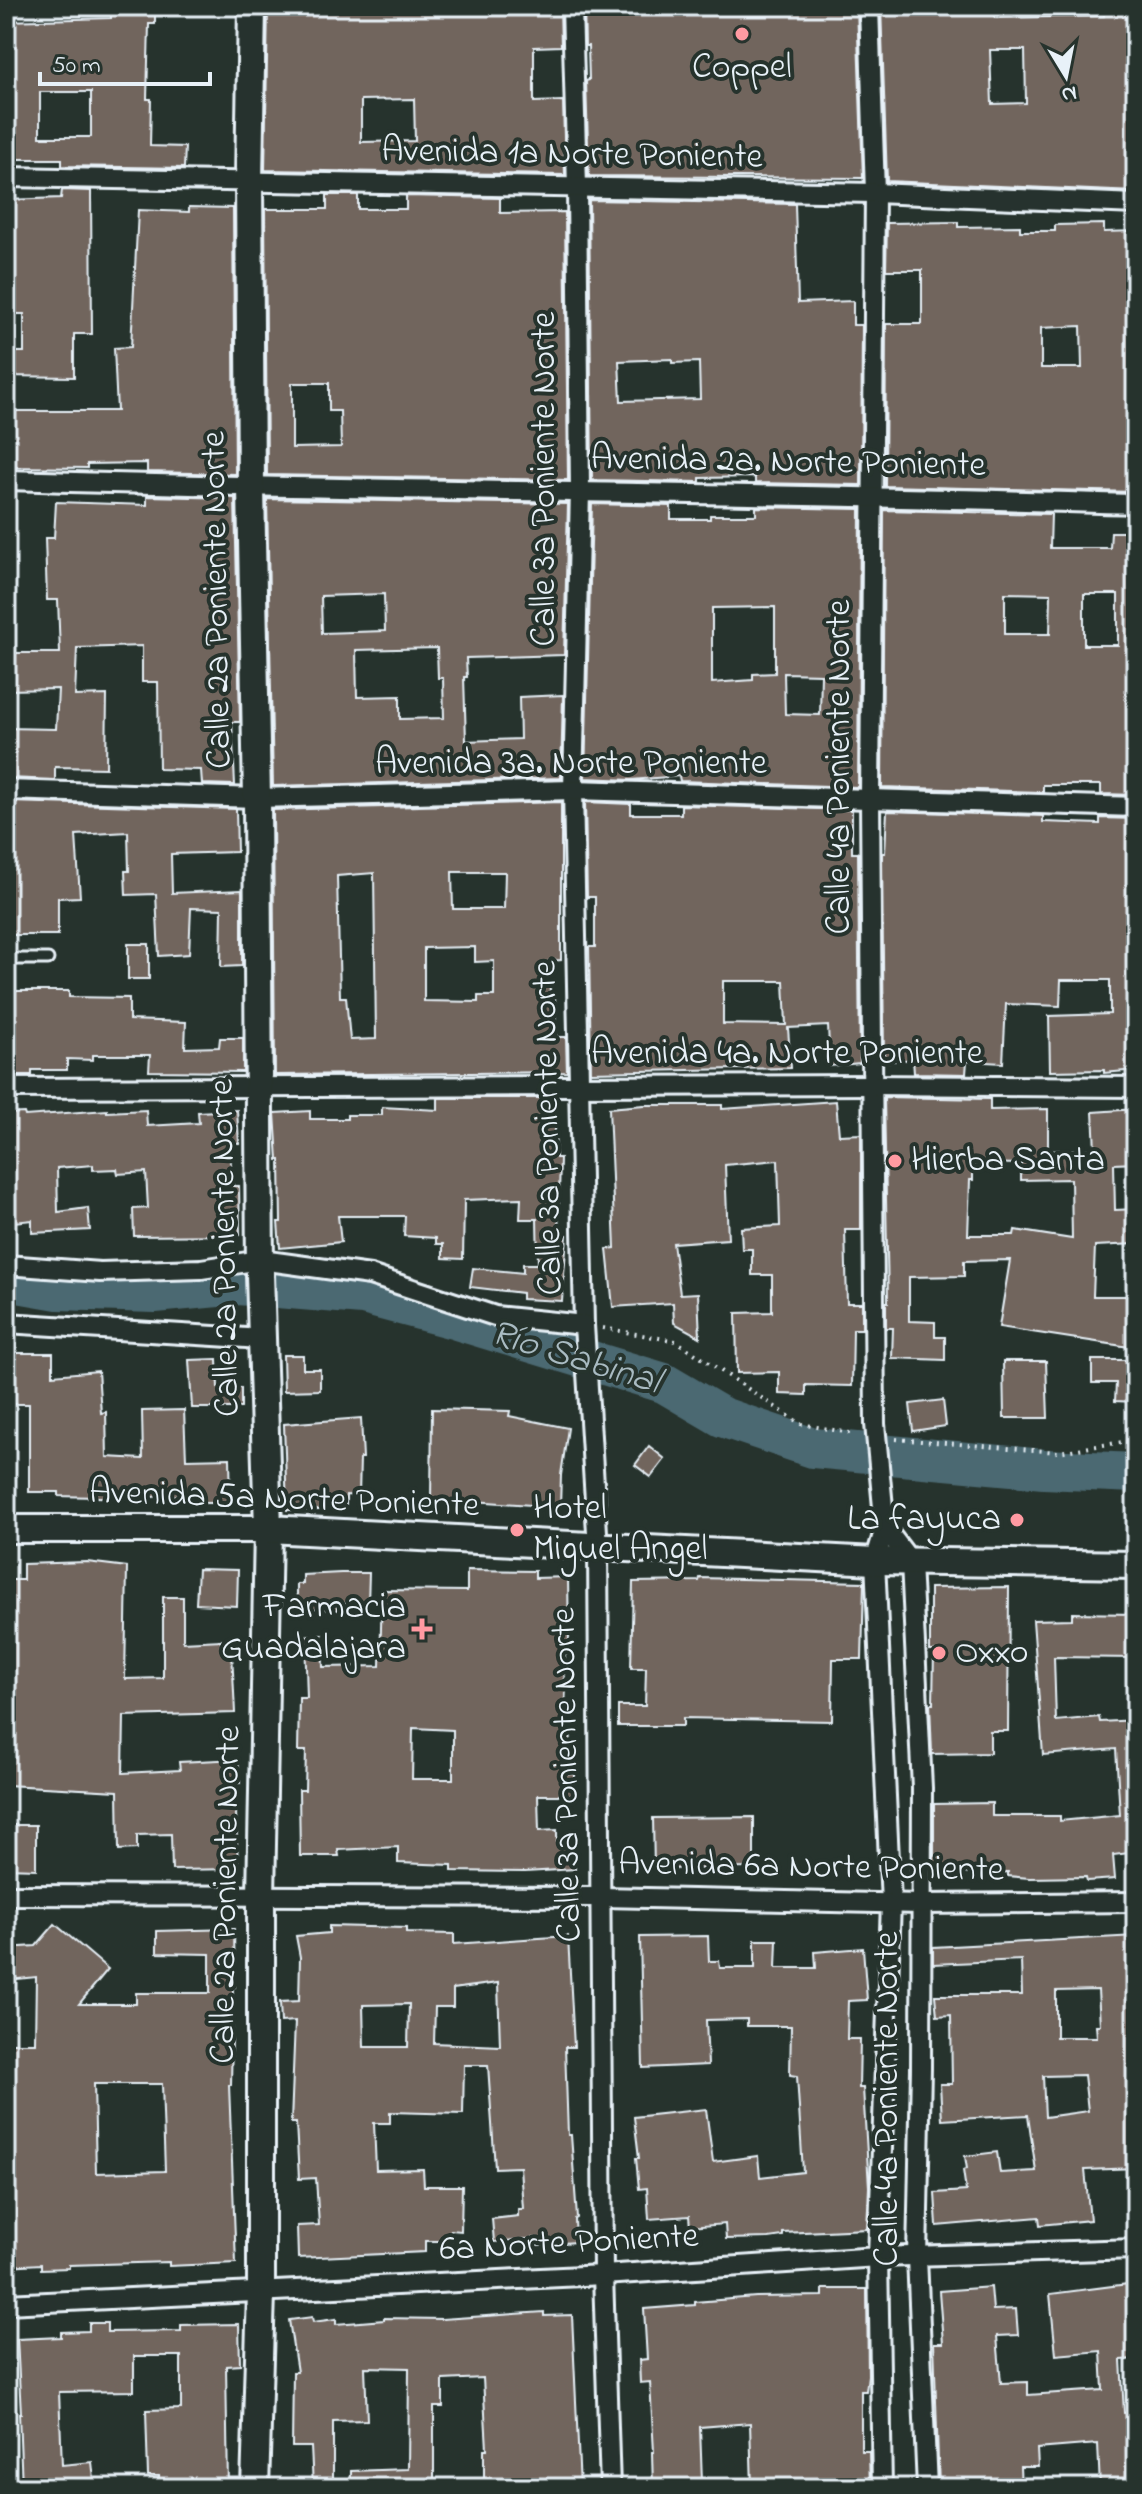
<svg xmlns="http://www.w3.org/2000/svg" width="1142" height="2494" viewBox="0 0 1142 2494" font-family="'Indie Flower',sans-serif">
	<rect width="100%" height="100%" fill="#26332d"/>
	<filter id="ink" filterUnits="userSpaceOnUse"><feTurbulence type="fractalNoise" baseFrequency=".0125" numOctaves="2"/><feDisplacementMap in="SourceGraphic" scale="16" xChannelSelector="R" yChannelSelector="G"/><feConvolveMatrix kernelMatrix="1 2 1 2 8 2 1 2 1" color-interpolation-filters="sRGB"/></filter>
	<g filter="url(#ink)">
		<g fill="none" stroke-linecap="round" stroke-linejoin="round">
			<polyline stroke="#4b6972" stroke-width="40" points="6,1281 58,1290 155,1293 238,1285 363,1295 457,1320 664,1383 722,1417 813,1448 1044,1469 1136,1473"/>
		</g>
		<g fill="#71655d" stroke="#e8f1f8" stroke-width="2" fill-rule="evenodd">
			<path d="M111,6H155V24H149L147,99H151L150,146L185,147L184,168L62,166V159H6V21L111,18ZM40,92H91V137H40Z"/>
			<path d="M268,6H560L561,46L534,47V102L563,101L565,175L265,170ZM414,99L415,141L361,142V100Z"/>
			<polygon points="584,6 857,6 863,178 589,176 586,81 589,80 588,46 585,46"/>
			<path d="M881,6H995V18L1104,16V6H1136V192L887,181ZM990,50H1025L1026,103L992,104Z"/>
			<polygon points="62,190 91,191 92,334 74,334 74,377 6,376 6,352 24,352 24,314 6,314 6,200 61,198"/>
			<path d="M327,195H358V209H406V196L500,198V213L565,212L568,480L267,475L265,209H327ZM292,383H329V411H340L341,447L292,448Z"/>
			<path d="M589,200L795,204L798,303L853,301V325H862L861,485L755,483V477L700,478V482L592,480ZM672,359V363L699,362L700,399L621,401L619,361Z"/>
			<polygon points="189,207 233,208 235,474 147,472 147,463 87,464 87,468 6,467 6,411 117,411 114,348 131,347 138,210 189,212"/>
			<path d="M958,222V227L1020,226V231H1055V225L1104,224V232L1136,231V492L885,486L886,324H922V270H886L887,223ZM1081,326L1082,368H1041V328Z"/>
			<polygon points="147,496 235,498 240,722 232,722 235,785 202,784 201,770 159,769 158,682 142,682 142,646 77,648 75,696 107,695 106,768 55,767 55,780 9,778 9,774 6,774 6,728 56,729 58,689 6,690 6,653 60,653 58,600 47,600 45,538 54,538 56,502 147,505"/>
			<path d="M267,499L568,504L564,655L466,658L467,677H464L466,741L520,739L519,697L563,695L561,778L273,786ZM384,594L385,631L322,633L321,596ZM437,648L438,678H443L444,718L400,719V696L357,697L356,650Z"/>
			<path d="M592,504L671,506V519H710V515H756V507L860,509L858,787L680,781L679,776L631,780L585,778ZM775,607V673L753,674V680L712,683V608ZM784,673L821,674L820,715L785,714Z"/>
			<path d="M884,510L1051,514L1050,548H1110L1111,532H1136V795L1101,794V785H1043V792L882,787ZM1005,593L1051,594L1050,634H1005ZM1084,594H1118V645H1084Z"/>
			<polygon points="10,802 236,809 237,852 171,854 172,893 242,890 242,966 221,967 222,909 191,908 189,954 159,956 156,894 126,895 125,871 129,871 128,832 76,835 80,897 58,898 58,935 6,935 6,862 12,862"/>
			<path d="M561,802V960L549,961L550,995H555L556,1037H566L567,1072L275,1075L273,810ZM452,872H505L504,909H453ZM374,873L376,1039L350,1040L346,997H340L337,876ZM475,947V962L494,961V996H478V1002L424,1001V948Z"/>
			<path d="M585,802L631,804V814H681V805L852,810V853H858L860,1063L830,1066L828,1026L788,1028L791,1068L591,1072L589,947H595V897H587ZM723,981H784L786,1025L723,1024Z"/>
			<polygon points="887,811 1043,816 1043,822 1100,824 1100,818 1136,819 1136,1070 1104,1073 1104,1070 1050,1071 1049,1016 1110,1014 1110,980 1061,980 1060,1006 1006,1004 1003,1063 967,1061 966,1074 914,1073 913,1059 884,1062 882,853 885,853"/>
			<rect x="128" y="944" width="21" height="35"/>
			<polygon points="6,991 69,991 69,997 129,998 129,1020 186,1022 185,1048 219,1047 220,1038 243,1038 243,1072 149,1071 150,1055 93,1055 93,1060 67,1059 67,1070 32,1070 32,1075 6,1075"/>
			<path d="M884,1097L990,1099V1110L1048,1109V1151L1095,1149L1093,1112L1136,1109V1163L1114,1164L1115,1210L1136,1209V1244L1095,1246L1093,1296H1136V1348L999,1327L1010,1260L964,1261V1276L909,1277V1321L935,1322V1337H945V1360L892,1358L893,1328H886V1302H888ZM973,1163L1021,1164V1180L1071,1179L1072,1239L1015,1230L1014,1235H968L970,1180H973Z"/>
			<polygon points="438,1098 554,1098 556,1158 560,1158 558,1235 567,1235 562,1301 522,1299 522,1293 470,1287 473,1268 523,1273 523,1264 538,1264 537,1219 520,1219 521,1198 464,1200 463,1259 443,1258 443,1244 436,1244 436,1238 404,1236 405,1216 338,1216 341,1242 280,1248 278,1222 281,1222 280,1160 278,1160 275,1113 310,1111 310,1119 347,1119 347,1115 382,1115 382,1107 438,1110"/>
			<polygon points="836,1101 839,1135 861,1134 861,1230 845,1230 847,1303 862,1303 862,1329 853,1329 852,1386 806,1385 806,1395 779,1394 779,1372 737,1373 736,1313 772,1312 772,1275 752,1275 752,1249 742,1249 741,1228 780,1226 778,1160 725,1165 728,1239 673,1243 680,1294 698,1293 700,1337 674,1323 673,1303 613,1307 607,1249 615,1248 609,1108 644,1105 722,1105 722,1109"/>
			<polygon points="107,1110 107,1112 146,1110 147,1126 199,1123 198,1112 237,1110 239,1143 229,1143 233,1186 239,1186 240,1235 134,1236 133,1209 148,1208 146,1172 118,1174 117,1169 93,1170 93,1165 57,1168 58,1212 88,1208 90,1230 32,1233 32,1220 14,1222 11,1180 6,1180 6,1114 24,1113 25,1116"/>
			<polygon points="6,1353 53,1353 53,1375 98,1371 101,1413 106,1412 107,1457 143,1459 142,1411 184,1410 186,1459 230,1458 231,1503 204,1503 203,1494 133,1498 59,1496 59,1492 29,1492 29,1404 7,1404 6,1402"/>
			<polygon points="283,1355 303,1355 303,1369 320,1369 320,1390 284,1391"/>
			<polygon points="217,1359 218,1388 241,1388 241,1408 192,1408 189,1360"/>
			<polygon points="1092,1360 1136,1360 1136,1402 1115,1401 1116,1383 1092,1383"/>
			<polygon points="1003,1361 1046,1361 1048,1418 1004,1418"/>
			<polygon points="943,1400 946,1426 913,1431 910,1404"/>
			<polygon points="432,1409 510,1411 509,1416 568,1428 561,1475 560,1507 473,1501 431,1501"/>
			<polygon points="361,1418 363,1458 360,1458 359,1496 346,1495 346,1505 323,1504 323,1510 287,1510 284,1424"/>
			<polygon points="649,1446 665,1459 651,1477 635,1465"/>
			<polygon points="87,1562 127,1567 125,1679 163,1678 163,1597 183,1597 183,1642 221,1640 221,1651 232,1651 235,1713 124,1716 123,1773 180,1770 179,1762 238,1759 240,1783 235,1783 238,1869 172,1870 171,1834 137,1835 137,1849 119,1850 118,1791 6,1785 6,1580 23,1580 23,1564"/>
			<polygon points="198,1569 238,1570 237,1606 196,1604"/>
			<path d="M467,1570L535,1571V1578L568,1577L569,1642V1654H565L564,1688H566L565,1706H572L569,1774H575V1795H538L539,1831L557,1830V1842L573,1841L575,1869L525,1872L452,1871V1865L398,1863V1847L338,1850L339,1856H300L299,1790H305L306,1751H298L299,1698H307L305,1636L322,1635L323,1667L380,1666L382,1590L467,1591ZM413,1728L453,1730V1779H412Z"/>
			<polygon points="341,1573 369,1573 368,1604 337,1603 337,1610 297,1608 297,1584 303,1584 303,1575"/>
			<polygon points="700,1578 864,1582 862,1659 833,1659 832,1721 683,1718 683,1726 618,1726 618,1706 645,1706 646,1668 631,1668 633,1582 699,1581"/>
			<polygon points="1009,1587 1008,1731 990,1731 990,1753 932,1754 930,1704 933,1704 934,1651 930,1651 930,1588"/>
			<polygon points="1072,1613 1135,1614 1135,1658 1054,1657 1056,1721 1099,1717 1100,1722 1136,1720 1136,1852 1113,1855 1115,1879 1087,1881 1086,1877 1029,1878 1008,1876 1008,1872 934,1873 934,1804 992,1803 992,1816 1060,1816 1060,1821 1120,1815 1116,1749 1043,1755 1033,1620 1072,1619"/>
			<polygon points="754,1817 754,1868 654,1869 653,1818"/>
			<polygon points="6,1825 36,1825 36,1869 6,1868"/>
			<path d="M55,1924L108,1969L79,2004H136V1993H210V1954L157,1953V1931L234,1929L235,1987H233L231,2085H229L236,2263L169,2266V2262L69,2265V2268L41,2269V2264L6,2266V2043H35L36,1977L9,1980L6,1948L36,1946ZM94,2084H162L165,2171L96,2173Z"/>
			<path d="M329,1926L406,1928V1933L454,1934V1944L568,1936L574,2047H565L568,2135H571L577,2218L575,2219L576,2242L537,2245V2238L494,2242L492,2219L518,2216V2209H523L520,2167L495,2168L488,2065H464L463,2114L390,2112V2123H374L376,2170L423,2169L424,2186H462L461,2231L451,2230V2241H425V2252L298,2258L297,2226L319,2225L316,2178L299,2179L296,2123H291L295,2021L281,2022L280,2002L299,2001L300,1957L296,1936L329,1933ZM498,1983L500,2046L434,2043L435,2007H453V1989ZM409,2004L408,2047H364L363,2005Z"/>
			<polygon points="708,1936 709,1961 719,1961 720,1968 755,1968 755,1940 777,1940 776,1968 816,1968 815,1952 863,1948 867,2000 848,2001 847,2039 860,2039 859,2088 863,2088 869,2187 867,2229 783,2233 783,2236 769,2238 726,2239 725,2224 690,2227 689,2216 649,2219 647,2188 639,2189 636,2158 639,2158 634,2117 706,2109 713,2162 758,2156 760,2177 803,2172 797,2076 790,2075 791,2026 747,2026 747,2019 706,2020 708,2065 643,2068 640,1937"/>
			<path d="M1136,1936V2034H1132L1136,2072V2168L1085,2170L1090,2220L1040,2225L1039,2217L937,2226L935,2193L966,2191L963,2170L967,2169L965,2156L997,2152L1000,2173L1036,2171L1028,2115L942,2120L940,2084H952L951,2015L937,2016L935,1995H1022L1021,1960L933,1964V1947ZM1098,1990L1100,2025H1096L1097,2037H1056V1991ZM1084,2075L1088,2111L1045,2117L1043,2076Z"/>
			<polygon points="1136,2283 1136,2359 1121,2360 1124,2413 1136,2412 1136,2488 1100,2488 1098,2444 1037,2449 1038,2467 1020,2467 1021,2488 939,2488 934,2343 943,2343 939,2291 991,2287 993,2310 1016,2309 1018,2335 997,2336 1001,2383 1028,2382 1028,2395 1103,2390 1101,2351 1056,2355 1050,2294"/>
			<polygon points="823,2289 867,2289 868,2375 866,2391 861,2391 861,2451 869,2451 870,2488 752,2488 750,2423 700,2427 702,2482 697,2482 697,2488 653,2488 652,2452 654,2452 650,2382 640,2383 639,2360 647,2359 644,2309 695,2305 695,2302 756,2297 823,2296"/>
			<polygon points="544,2312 544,2316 572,2315 580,2488 484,2488 484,2449 487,2449 483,2378 443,2380 443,2407 434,2407 434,2488 351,2488 351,2471 408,2469 409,2368 365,2367 367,2420 333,2421 333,2487 313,2487 311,2447 292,2447 293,2372 297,2372 289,2320 312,2317 313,2322 336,2319 336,2324 384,2320 384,2318 442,2319"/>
			<polygon points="89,2323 107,2323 107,2332 181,2331 181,2325 239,2324 240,2365 226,2366 228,2488 159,2488 159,2476 148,2476 146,2410 181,2409 181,2356 134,2356 134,2391 59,2392 62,2465 92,2462 95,2488 22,2488 19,2413 21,2413 17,2339 61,2337 61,2332 89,2331"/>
		</g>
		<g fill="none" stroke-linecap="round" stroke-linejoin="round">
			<g stroke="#e8f1f8" stroke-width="15">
				<polyline id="lane" points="6,959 48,959"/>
			</g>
			<g stroke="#e8f1f8" stroke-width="24">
				<g id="street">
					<polyline points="572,6 577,188 580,490 573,790 584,1325 598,1548 603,2275 610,2488"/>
					<polyline points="869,6 875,193 870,798 875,1424 885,1528 875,1561 891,1903 878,2257 882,2488"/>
					<polyline points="6,177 875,193 1136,204"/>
					<path d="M6,480C383,492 759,492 1136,504"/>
					<polyline points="6,790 257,798 573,790 1136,807"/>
					<polyline points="6,1088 871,1085 1136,1087"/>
					<polyline points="6,1265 100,1272 201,1269 261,1260 370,1275 495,1316 584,1325"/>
					<polyline points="6,1323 262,1339"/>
					<polyline points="885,1528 911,1562 922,1788 921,2069 917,2257 927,2488"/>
					<polyline points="6,1895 602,1897 921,1904 1136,1902"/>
					<polyline points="6,2304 603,2275 878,2257 1136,2249"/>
				</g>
			</g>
			<g stroke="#e8f1f8" stroke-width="32">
				<g id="secondary">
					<polyline points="252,6 249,180 251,488 257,798 260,1274 268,1529 261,1897 261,2293 255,2488"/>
					<polyline points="6,1529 268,1529 875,1561 1136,1565"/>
				</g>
			</g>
			<g stroke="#e8f1f8" stroke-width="4" stroke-dasharray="2 6" stroke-linecap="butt">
				<polyline points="603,1328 676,1341 801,1424 855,1434"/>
				<polyline points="896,1439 1058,1452 1136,1440"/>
			</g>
			<use href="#lane" stroke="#26332d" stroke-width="9"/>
			<use href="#street" stroke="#26332d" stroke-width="18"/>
			<use href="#secondary" stroke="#26332d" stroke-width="26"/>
		</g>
	</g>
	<g fill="#ff9aa2" stroke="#26332d" stroke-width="3">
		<circle cx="742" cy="34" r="8"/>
		<circle cx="895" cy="1161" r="8"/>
		<circle cx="1017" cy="1520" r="8"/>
		<circle cx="517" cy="1530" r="8"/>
		<path d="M418 1617h8v8h8v8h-8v8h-8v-8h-8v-8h8z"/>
		<circle cx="939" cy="1653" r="8"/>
	</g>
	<g text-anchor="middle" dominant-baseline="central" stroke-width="8" stroke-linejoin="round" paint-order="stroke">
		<g font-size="36" fill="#e8f1f8" stroke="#26332d" text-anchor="start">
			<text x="742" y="68" text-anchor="middle">Coppel</text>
			<text x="911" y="1161">Hierba Santa</text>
			<text x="533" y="1509">Hotel<tspan x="533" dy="41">Miguel Angel</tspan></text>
			<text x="1001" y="1520" text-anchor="end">La fayuca</text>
			<text x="406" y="1608" text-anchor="end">Farmacia<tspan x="406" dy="41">Guadalajara</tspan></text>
			<text x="955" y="1653">Oxxo</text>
		</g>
		<g font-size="36" fill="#e8f1f8" stroke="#26332d">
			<text transform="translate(572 155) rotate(1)">Avenida 1a Norte Poniente</text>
			<text transform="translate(788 463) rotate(1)">Avenida 2a. Norte Poniente</text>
			<text transform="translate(545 479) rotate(-90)">Calle 3a Poniente Norte</text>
			<text transform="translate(218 600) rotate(-91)">Calle 2a Poniente Norte</text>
			<text x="571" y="764">Avenida 3a. Norte Poniente</text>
			<text transform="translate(840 767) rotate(-90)">Calle 4a Poniente Norte</text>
			<text x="787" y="1054">Avenida 4a. Norte Poniente</text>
			<text transform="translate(549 1128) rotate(-91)">Calle 3a Poniente Norte</text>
			<text transform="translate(226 1248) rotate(-91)">Calle 2a Poniente Norte</text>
			<text transform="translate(284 1500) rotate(2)">Avenida 5a Norte Poniente</text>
			<text transform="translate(568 1775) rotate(-91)">Calle 3a Poniente Norte</text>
			<text transform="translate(811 1868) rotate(1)">Avenida 6a Norte Poniente</text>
			<text transform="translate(227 1895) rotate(-89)">Calle 2a Poniente Norte</text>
			<text transform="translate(888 2099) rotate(-90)">Calle 4a Poniente Norte</text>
			<text transform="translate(569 2244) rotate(-3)">6a Norte Poniente</text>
		</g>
		<g font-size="38" font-style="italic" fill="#a9bbc2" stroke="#26332d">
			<text transform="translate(575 1359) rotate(17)">Río Sabinal</text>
		</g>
	</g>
	<rect width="1142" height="2494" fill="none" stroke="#26332d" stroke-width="32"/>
	<rect x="16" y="16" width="1110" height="2462" fill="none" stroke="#e8f1f8" stroke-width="3" filter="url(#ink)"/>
	<g transform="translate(1066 76) rotate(170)" stroke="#26332d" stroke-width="6" paint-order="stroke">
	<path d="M0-6L14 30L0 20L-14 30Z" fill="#e8f1f8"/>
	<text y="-12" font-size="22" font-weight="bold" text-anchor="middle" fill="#e8f1f8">N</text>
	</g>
	<path d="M40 72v12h170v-12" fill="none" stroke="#e8f1f8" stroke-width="4"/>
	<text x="52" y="72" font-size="24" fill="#e8f1f8" stroke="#26332d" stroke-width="6" paint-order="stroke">50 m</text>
</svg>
